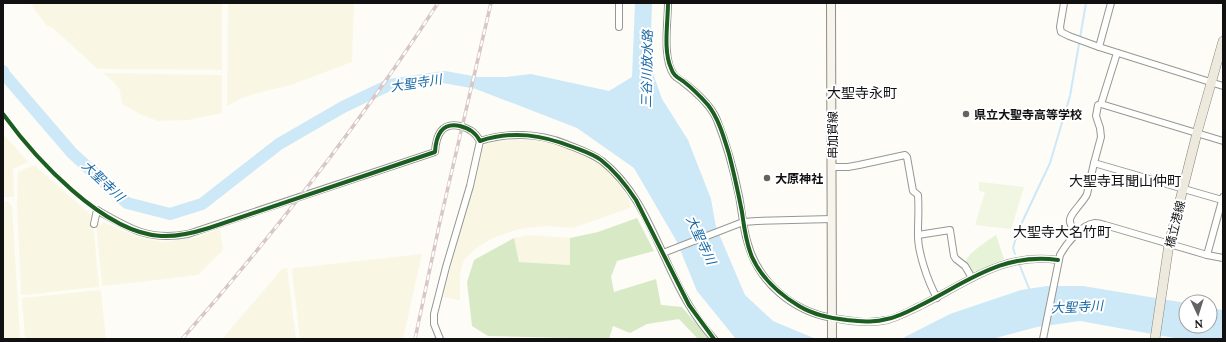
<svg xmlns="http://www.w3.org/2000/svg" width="1226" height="342" viewBox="0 0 1226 342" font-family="Lora,'Noto Sans JP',serif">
	<rect width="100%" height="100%" fill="#fdfcf7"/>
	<g fill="#f9f7e4">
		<polygon points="30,3 222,3 222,70 98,69 53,28 47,26"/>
		<polygon points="228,3 354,3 352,62 291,85 257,93 240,99 227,106"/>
		<polygon points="103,73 222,75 222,113 188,120 158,121 140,114 122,104 120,90 113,81"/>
		<polygon points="3,134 28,162 13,169 14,197 3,197"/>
		<polygon points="534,139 569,146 595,160 615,176 630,202 630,208 573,228 544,226 519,229 493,238 475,249 464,260 460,274 460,300 443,297 483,146 494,141"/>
		<polygon points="34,165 91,215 93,222 99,286 98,287 24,295 21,294 17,201 18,172"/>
		<polygon points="7,201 12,206 20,339 3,339 3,202"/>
		<polygon points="103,222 135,236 161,242 193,238 220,229 223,250 198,275 104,286 102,285 96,223 102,225"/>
		<polygon points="531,235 570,238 570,265 519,262 514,238"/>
		<polygon points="422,254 403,339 300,339 292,270 294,268"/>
		<polygon points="287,268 296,339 222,339 282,269"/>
		<polygon points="99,290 101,291 106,339 25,339 22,300 23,298"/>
	</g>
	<path fill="#e7f3d7" d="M996,235L1004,259L972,273C970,270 966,266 966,262C965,255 990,239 996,235Z"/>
	<polygon fill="#d8eac5" points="637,218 654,251 617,261 611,277 614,292 656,279 661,305 682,307 709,339 698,339 679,319 647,324 630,333 613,326 609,339 488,336 472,326 467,282 474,260 514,238 519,262 570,265 570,238 598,232"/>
	<polygon fill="#f0f6e1" points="979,182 1024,187 1011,229 975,225 985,192 979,191"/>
	<g fill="#cde8f7">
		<polygon points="635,3 652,3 650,65 662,99 688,140 711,199 716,227 745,295 773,321 816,339 736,339 697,291 677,242 634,168 577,128 476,89 480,77 506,77 531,74 609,91 632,77"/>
		<polygon points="1047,286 1083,286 1186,303 1186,326 1210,326 1210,308 1223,310 1223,339 1180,339 1080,321 1037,327 992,339 901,339 950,314 1021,290"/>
	</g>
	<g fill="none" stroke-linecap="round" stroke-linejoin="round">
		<g stroke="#cde8f7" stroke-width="2">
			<polyline points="1015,254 1013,248 1018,231 1050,163 1070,96 1086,3"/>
			<polyline points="1020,266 1030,291"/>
		</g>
		<polyline stroke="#cde8f7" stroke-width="12" points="3,71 4,74 72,153 127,203 170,214 202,204 279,144 343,107 389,85 444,77 494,86"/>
		<g stroke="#979795" stroke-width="8">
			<g id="minor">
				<path d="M668,3C668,22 662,59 674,75C676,78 680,79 683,82C696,92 711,105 717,120C727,145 734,171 739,196C742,212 743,229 748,244C759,283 793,311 832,318"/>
				<polyline points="1064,3 1060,27 1061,32 1069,36 1099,47 1223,86"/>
				<polyline points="619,27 619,3"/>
				<polyline points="1099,47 1111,3"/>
				<polyline points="1101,104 1223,141"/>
				<path d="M480,141C508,132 539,133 566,144C578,149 591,153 602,161C647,196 660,258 689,305C696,317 705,329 714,339"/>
				<polyline points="1094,163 1222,200"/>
				<path d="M832,167H848L859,165L905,155L907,157L913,191L918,195C919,209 918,218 918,232C917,251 928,282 937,298"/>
				<path d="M94,224L97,210C130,229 149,241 188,234L435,152C436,136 441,122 460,126C470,129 475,132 480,141L470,186L446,267L434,314V324L440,339"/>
				<path d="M1076,234C1074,231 1071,226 1070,222C1068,215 1084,202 1087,194L1094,163L1101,137L1100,128L1096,116L1098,105L1101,104L1117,53"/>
				<polyline points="918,235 950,230 954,256 956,259 965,266 972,278"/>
				<polyline points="663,253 743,222 757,221 832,219"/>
				<polyline points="1207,255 1223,197"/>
				<path d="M1043,339L1060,255C1066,244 1082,224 1095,223C1098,223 1102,224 1105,225L1207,255L1223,258"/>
			</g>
		</g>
		<g stroke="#979795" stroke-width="8">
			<path id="tertiary" d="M832,318C850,321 869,324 887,320C899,317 909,311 920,306C967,283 1002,252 1058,260"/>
		</g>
		<g stroke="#8e8d8b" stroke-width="10">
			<polyline id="secondary" points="831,3 832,339"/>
		</g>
		<g stroke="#858482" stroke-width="10">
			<polyline id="primary" points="1155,339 1169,244 1197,133 1223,41"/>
		</g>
		<use href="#minor" stroke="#fffffe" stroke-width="6"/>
		<use href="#tertiary" stroke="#fffffe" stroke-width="7"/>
		<use href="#secondary" stroke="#f6f4eb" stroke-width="8"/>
		<use href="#primary" stroke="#ede9dc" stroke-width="9"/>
		<g stroke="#d9c6c7" stroke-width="3.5">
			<g id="rail">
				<path d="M182,339C275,233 361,122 438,3"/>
				<polyline points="415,339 439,226 491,3"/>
			</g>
		</g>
		<use href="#rail" stroke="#fff" stroke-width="2" stroke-dasharray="6" stroke-linecap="butt"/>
		<g stroke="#fff" stroke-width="6">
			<g id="cycleway">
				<path d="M668,3C668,22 663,51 671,68C673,75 677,77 683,81C692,88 701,97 708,105C719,119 724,138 729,154C734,173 738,192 742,212C744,227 746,243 752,257C762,279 779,294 799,306C814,315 829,318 847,320C860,321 874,323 887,319C898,317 909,311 919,306C966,283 1002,252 1058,260"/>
				<path d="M3,114C35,158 103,233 161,236C178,237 193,233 209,228L435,152C436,136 441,122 460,126C470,129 475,132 480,141C513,130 542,135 573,147C583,151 593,154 601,160C615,171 626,185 636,200L689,305L714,339"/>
			</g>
		</g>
		<use href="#cycleway" stroke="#1b5e20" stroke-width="4"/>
	</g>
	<g fill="#646362" stroke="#fff" stroke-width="1.5">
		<circle cx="966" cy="114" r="4"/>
		<circle cx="767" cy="178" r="4"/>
	</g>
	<g text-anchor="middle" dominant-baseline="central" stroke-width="4" stroke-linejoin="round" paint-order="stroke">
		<g font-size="12" font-weight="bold" fill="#111" stroke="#fff" text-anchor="start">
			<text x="974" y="114">県立大聖寺高等学校</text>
			<text x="775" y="178">大原神社</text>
		</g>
		<g font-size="12" fill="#111" stroke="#fff">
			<text transform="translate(832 135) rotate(-90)">串加賀線</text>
			<text transform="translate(1175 224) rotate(-76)">橋立港線</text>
		</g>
		<g font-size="13" font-style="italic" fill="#1768a6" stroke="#fff">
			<text transform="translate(647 69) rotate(-89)">三谷川放水路</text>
			<text transform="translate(416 83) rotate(-9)">大聖寺川</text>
			<text transform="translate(103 181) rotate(43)">大聖寺川</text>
			<text transform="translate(701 240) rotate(65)">大聖寺川</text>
			<text transform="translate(1077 307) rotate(-3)">大聖寺川</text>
		</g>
		<g font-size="14" fill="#111" stroke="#fff">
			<text x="862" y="93">大聖寺永町</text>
			<text x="1125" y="181">大聖寺耳聞山仲町</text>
			<text x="1062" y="232">大聖寺大名竹町</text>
		</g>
	</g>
	<rect width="1226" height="342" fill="none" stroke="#111111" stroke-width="8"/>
	<g transform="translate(1198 314) rotate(176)"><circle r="19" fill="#ffffff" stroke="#a0a0a0"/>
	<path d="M0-3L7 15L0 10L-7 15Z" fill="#646362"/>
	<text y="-6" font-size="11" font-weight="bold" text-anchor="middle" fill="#111111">N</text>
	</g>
</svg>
